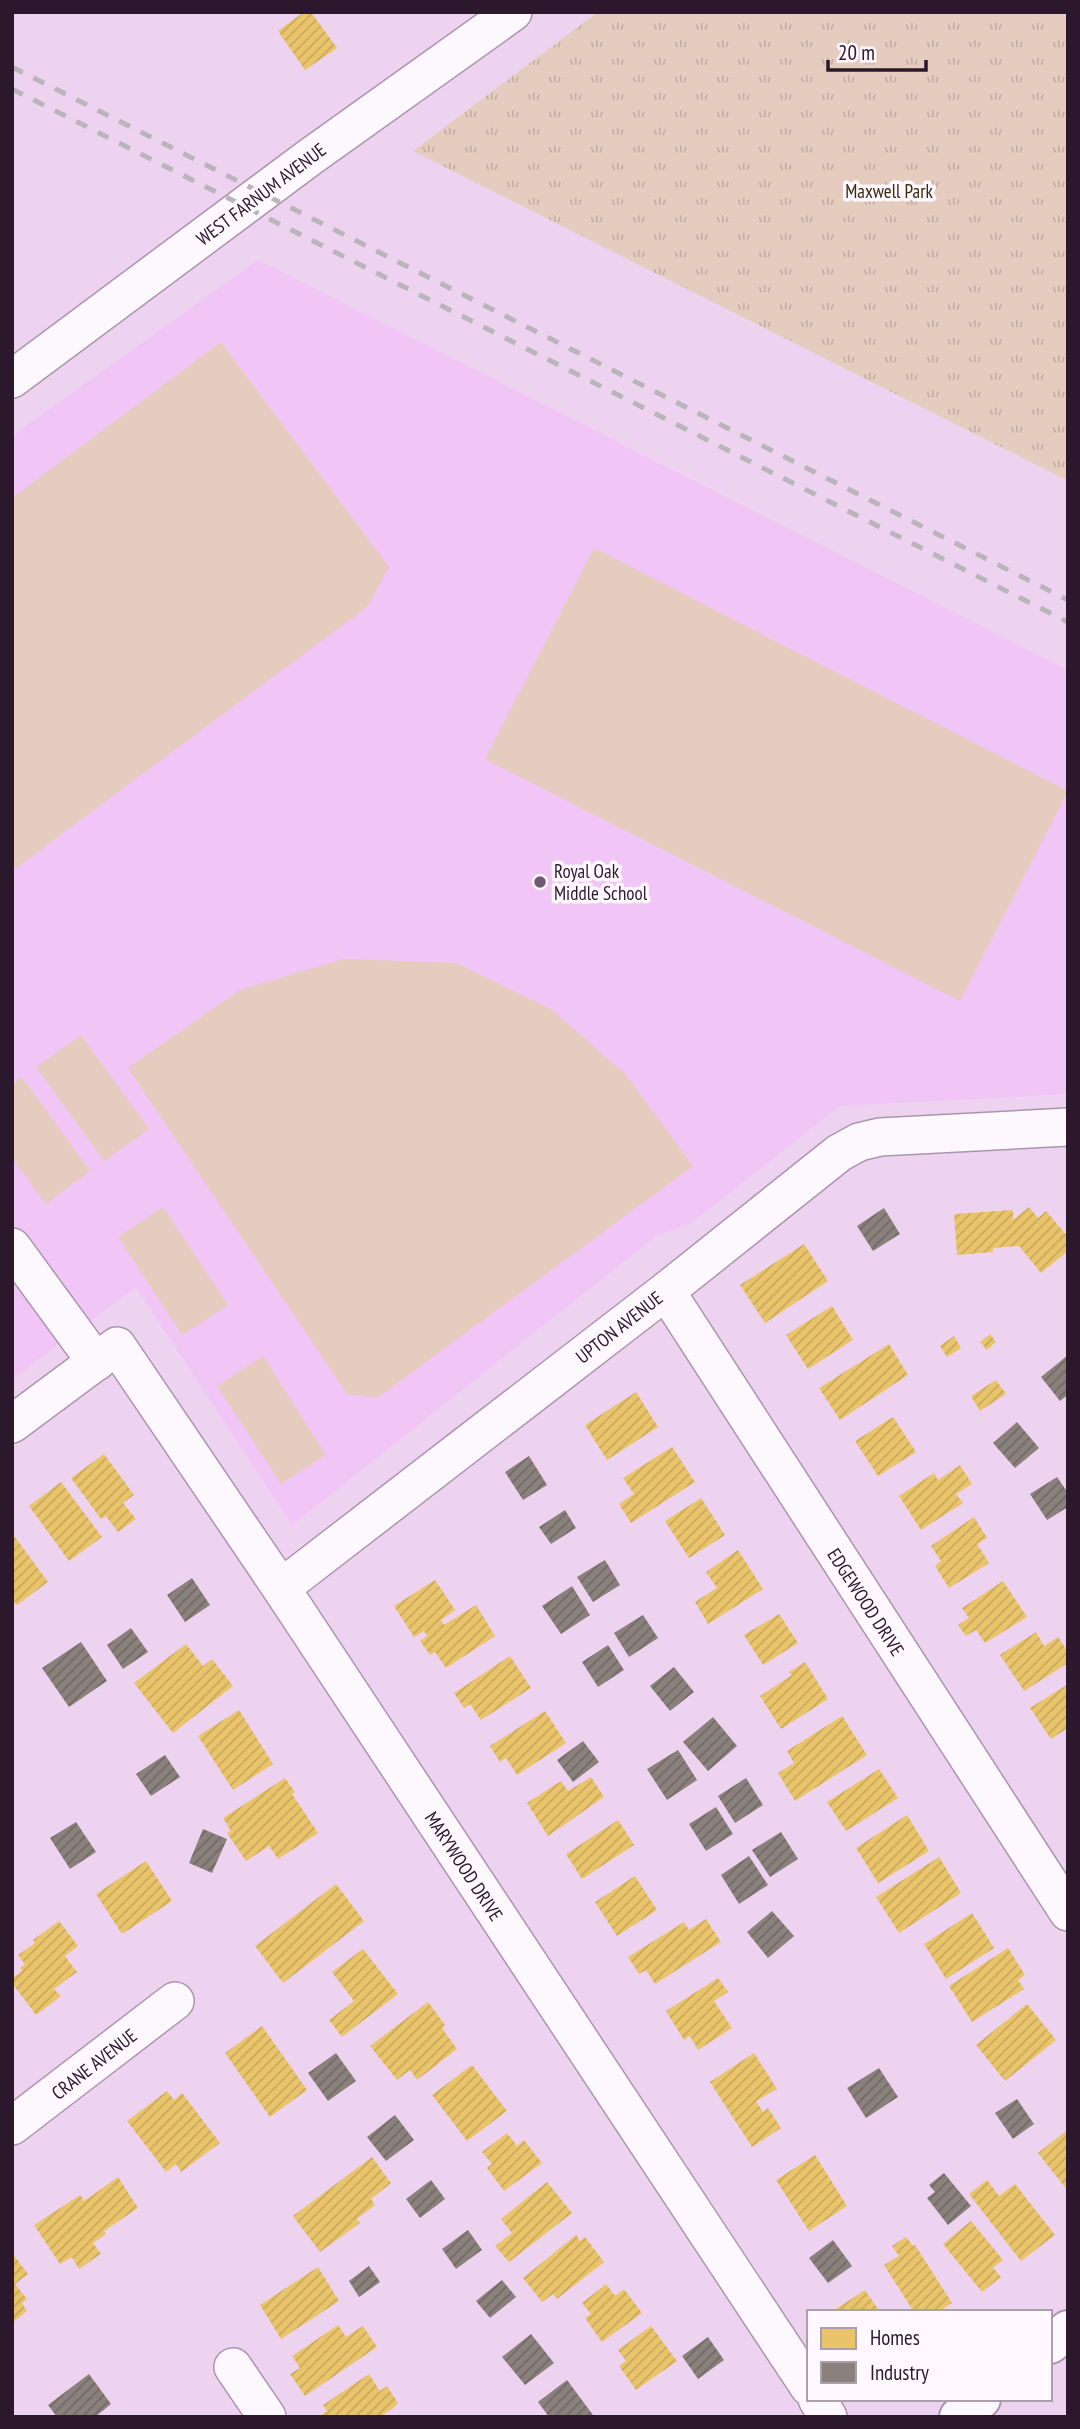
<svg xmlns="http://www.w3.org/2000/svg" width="1080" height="2429" viewBox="0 0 1080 2429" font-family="'PT Sans Narrow',sans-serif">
	<defs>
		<pattern id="park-tufts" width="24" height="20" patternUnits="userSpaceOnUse" patternTransform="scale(1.75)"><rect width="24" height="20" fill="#e6ccbe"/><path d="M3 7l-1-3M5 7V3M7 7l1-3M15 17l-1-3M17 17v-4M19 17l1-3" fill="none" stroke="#c5aea4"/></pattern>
		<pattern id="homes-hatch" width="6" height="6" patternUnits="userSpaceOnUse" patternTransform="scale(1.75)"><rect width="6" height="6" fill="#e9c46a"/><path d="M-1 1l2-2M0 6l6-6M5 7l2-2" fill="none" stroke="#c8a85c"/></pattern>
		<pattern id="industry-hatch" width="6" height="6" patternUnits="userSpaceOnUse" patternTransform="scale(1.75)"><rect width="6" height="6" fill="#8a817c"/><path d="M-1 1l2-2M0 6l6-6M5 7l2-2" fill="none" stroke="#716966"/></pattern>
	</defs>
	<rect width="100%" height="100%" fill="#eed3f1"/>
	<polygon fill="#f1c5f5" points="258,260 1068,670 1068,1094 840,1106 690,1224 656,1236 292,1525 136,1287 12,1379 12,436"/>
	<polygon fill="url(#park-tufts)" points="598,12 1068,12 1068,481 413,151"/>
	<g fill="#e6ccbe">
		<polygon points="221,342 389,567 367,607 12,871 12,498"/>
		<polygon points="594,548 1068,791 960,1001 485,759"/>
		<polygon points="343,959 456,963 551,1009 626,1075 693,1166 377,1398 347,1394 128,1068 240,990"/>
		<polygon points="81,1035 149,1129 104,1161 36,1067"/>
		<polygon points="22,1077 90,1171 46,1204 12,1158 12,1084"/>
		<polygon points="163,1207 228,1305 182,1335 118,1237"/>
		<polygon points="263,1356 326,1455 281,1484 217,1386"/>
	</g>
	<g fill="url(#homes-hatch)">
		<polygon points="304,12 311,12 337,48 305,70 278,31"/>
		<polygon points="1029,1207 1038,1218 1046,1211 1068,1237 1068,1251 1041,1273 1019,1246 993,1248 993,1252 957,1255 954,1214 1013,1210 1013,1220"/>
		<polygon points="804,1244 828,1281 765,1323 740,1285"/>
		<polygon points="832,1306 853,1340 808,1369 786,1335"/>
		<polygon points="990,1334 996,1342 987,1350 980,1342"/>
		<polygon points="954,1336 961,1348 947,1357 940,1346"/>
		<polygon points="889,1344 908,1375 840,1420 819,1388"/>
		<polygon points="996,1380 1006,1394 980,1411 971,1396"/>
		<polygon points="636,1392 658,1427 607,1460 585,1425"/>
		<polygon points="893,1417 916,1452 878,1476 855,1441"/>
		<polygon points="672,1447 695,1482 631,1523 619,1504 634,1494 623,1478"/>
		<polygon points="104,1454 134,1495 123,1503 136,1519 118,1532 106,1516 101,1519 71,1478"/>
		<polygon points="960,1465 972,1484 956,1494 963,1503 921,1530 899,1496 934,1473 938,1480"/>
		<polygon points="61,1482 102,1537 69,1561 29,1506"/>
		<polygon points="701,1498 725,1535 689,1558 665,1521"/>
		<polygon points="974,1517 987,1538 977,1544 989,1563 949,1588 935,1566 941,1561 931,1546"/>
		<polygon points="12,1533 48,1582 17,1605 12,1599"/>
		<polygon points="738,1550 763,1589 708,1624 695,1602 717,1588 706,1572"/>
		<polygon points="435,1580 455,1610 441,1620 444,1625 476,1605 495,1636 446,1668 435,1652 430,1655 420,1641 427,1636 424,1631 414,1637 394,1606"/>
		<polygon points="1003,1581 1027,1617 985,1643 976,1630 966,1636 958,1625 969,1618 962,1608"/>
		<polygon points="779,1614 798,1643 763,1665 744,1635"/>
		<polygon points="1036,1632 1044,1646 1058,1637 1068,1652 1068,1663 1024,1691 1000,1655"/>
		<polygon points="186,1644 203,1666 212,1659 233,1686 173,1733 134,1683"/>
		<polygon points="510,1656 531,1688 481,1720 470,1704 464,1708 454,1693"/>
		<polygon points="805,1662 828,1699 781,1729 760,1696 792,1675 789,1672"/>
		<polygon points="1068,1684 1068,1728 1051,1739 1030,1708"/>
		<polygon points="239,1710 273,1764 233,1790 198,1736"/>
		<polygon points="545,1711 566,1743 517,1775 506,1758 500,1762 490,1746"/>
		<polygon points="842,1716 867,1755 795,1801 778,1773 794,1763 787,1751"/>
		<polygon points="879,1769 898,1798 846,1831 827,1802"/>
		<polygon points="591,1777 604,1797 548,1836 527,1803 561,1781 568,1791"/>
		<polygon points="285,1778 295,1792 292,1794 318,1833 278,1859 269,1846 246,1861 227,1833 231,1831 223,1818"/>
		<polygon points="907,1815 929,1851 878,1883 856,1848"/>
		<polygon points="618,1820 634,1845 582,1879 566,1854"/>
		<polygon points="939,1857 961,1893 899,1933 876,1897"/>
		<polygon points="146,1861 172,1901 122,1934 96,1894"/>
		<polygon points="635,1876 657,1910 617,1936 595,1902"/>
		<polygon points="336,1884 364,1921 283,1983 255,1946"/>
		<polygon points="972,1913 994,1948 946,1979 924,1944"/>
		<polygon points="706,1919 721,1942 655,1984 646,1970 639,1974 628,1957 684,1922 689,1930"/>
		<polygon points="59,1921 78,1946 65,1956 77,1972 54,1989 61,1996 36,2015 12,1983 12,1978 22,1971 20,1968 25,1964 18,1955 35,1943 33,1940"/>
		<polygon points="1008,1948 1025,1975 1018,1980 1024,1989 972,2022 949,1986"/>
		<polygon points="363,1949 398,1994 342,2037 329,2020 354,2001 332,1972"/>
		<polygon points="718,1978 728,1992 714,2001 732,2028 698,2050 690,2036 684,2040 666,2011"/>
		<polygon points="428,2002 445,2025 442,2028 457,2049 417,2080 410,2070 397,2080 370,2046"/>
		<polygon points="1027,2004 1056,2040 1005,2081 976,2045"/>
		<polygon points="262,2026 307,2090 270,2117 225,2053"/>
		<polygon points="754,2053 777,2089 756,2101 763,2112 768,2108 781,2128 752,2147 710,2082"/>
		<polygon points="472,2065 507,2111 467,2141 432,2095"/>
		<polygon points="167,2091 174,2100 182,2093 220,2143 181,2172 176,2164 166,2172 127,2121"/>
		<polygon points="1066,2131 1068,2133 1068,2191 1038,2153"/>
		<polygon points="507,2133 517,2146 524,2140 542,2163 504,2191 487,2168 492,2164 482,2152"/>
		<polygon points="815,2155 847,2206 809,2231 776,2180"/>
		<polygon points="372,2157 391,2183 371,2199 375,2205 357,2219 360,2223 320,2252 293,2216"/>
		<polygon points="118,2177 138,2208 104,2231 106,2234 93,2243 101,2254 79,2269 72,2257 60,2264 34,2225 80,2195 84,2201"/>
		<polygon points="987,2180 999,2196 1015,2184 1055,2235 1021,2261 969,2194"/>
		<polygon points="547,2182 572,2213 509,2262 495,2246 512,2233 501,2219"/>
		<polygon points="971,2221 1003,2260 993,2268 1001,2277 982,2292 943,2244"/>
		<polygon points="576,2235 580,2241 585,2237 604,2262 557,2299 553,2294 542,2302 523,2278"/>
		<polygon points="906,2237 913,2246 915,2245 952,2303 938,2312 914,2312 884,2265 899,2256 892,2246"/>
		<polygon points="12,2253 28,2274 15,2284 27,2299 22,2303 27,2311 12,2323"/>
		<polygon points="318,2267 339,2301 281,2339 260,2305"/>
		<polygon points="606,2284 615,2296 624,2289 642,2313 602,2342 585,2318 591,2314 582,2303"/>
		<polygon points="865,2290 880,2312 831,2312"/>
		<polygon points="338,2325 346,2337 363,2326 377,2347 305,2396 290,2374 300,2368 292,2356"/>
		<polygon points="651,2326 677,2361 636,2390 619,2366 626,2361 618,2350"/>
		<polygon points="369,2374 380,2391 387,2386 398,2403 392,2409 380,2417 318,2417 327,2411 323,2405"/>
	</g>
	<g fill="url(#industry-hatch)">
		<polygon points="884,1208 900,1234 873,1251 857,1226"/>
		<polygon points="1068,1355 1068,1395 1060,1401 1041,1377"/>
		<polygon points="1017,1422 1039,1448 1015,1468 993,1443"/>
		<polygon points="529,1456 547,1485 523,1500 505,1472"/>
		<polygon points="1057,1477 1068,1493 1068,1507 1047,1520 1030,1494"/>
		<polygon points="565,1510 576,1528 551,1544 539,1527"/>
		<polygon points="605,1560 620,1585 593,1602 577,1577"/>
		<polygon points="192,1578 210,1605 185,1622 167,1595"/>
		<polygon points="572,1586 590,1615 561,1634 542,1606"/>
		<polygon points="643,1615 658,1638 629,1657 614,1633"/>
		<polygon points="131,1628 148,1652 123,1669 107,1645"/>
		<polygon points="81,1642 107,1681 69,1707 42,1668"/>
		<polygon points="608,1645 624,1670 598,1687 582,1662"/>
		<polygon points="674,1667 694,1692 670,1711 650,1686"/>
		<polygon points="713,1717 737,1746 708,1771 683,1742"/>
		<polygon points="583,1741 599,1762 573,1782 557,1760"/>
		<polygon points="678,1750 697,1780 667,1800 647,1769"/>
		<polygon points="165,1755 180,1777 151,1796 136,1774"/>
		<polygon points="746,1778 763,1805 735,1823 718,1796"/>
		<polygon points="716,1807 733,1834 706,1851 689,1824"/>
		<polygon points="76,1822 96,1852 70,1869 50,1838"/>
		<polygon points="203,1829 227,1839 212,1873 189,1863"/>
		<polygon points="781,1832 798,1859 770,1877 752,1850"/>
		<polygon points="749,1856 768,1885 739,1904 721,1875"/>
		<polygon points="772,1911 794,1936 768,1958 747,1932"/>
		<polygon points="336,2053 356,2081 328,2101 308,2073"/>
		<polygon points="879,2068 898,2097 866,2118 847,2088"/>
		<polygon points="1017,2099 1034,2124 1013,2139 995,2113"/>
		<polygon points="395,2115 414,2140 386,2161 367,2137"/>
		<polygon points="944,2173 971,2206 948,2225 927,2198 935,2192 929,2185"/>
		<polygon points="431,2180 445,2199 420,2218 406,2199"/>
		<polygon points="468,2230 482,2250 456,2269 442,2249"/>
		<polygon points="833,2240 852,2266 828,2283 809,2258"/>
		<polygon points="369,2266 380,2282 359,2297 349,2281"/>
		<polygon points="502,2280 516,2297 490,2318 476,2301"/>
		<polygon points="531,2334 554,2363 525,2385 502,2357"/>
		<polygon points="708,2337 724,2360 698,2379 682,2356"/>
		<polygon points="89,2374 111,2404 95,2417 57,2417 48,2405"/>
		<polygon points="567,2380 593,2415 590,2417 549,2417 538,2402"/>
	</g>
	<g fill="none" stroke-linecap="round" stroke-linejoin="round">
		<g stroke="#aa95ad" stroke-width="40">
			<g id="street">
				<polyline points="12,379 310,157 513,12"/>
				<polyline points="12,1247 96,1362"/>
				<polyline points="666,1291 1068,1912"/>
				<polyline points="12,1424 117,1346 281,1588 809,2387"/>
				<polyline points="281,1588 666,1291 839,1153 859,1142 880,1137 1068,1127"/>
				<polyline points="12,2126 175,2001"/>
				<polyline points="233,2367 267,2417"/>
				<polyline points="817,2399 828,2417"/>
			</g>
		</g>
		<g stroke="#aa95ad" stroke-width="42">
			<g id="secondary">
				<polyline points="1050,2344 1068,2330"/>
				<polyline points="959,2417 981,2399"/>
			</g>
		</g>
		<use href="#street" stroke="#fcf8fd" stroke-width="37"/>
		<use href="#secondary" stroke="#fcf8fd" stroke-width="38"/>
		<g stroke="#bab4bb" stroke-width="5" stroke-dasharray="12 12" stroke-linecap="butt">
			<polyline points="12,67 1068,600"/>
			<polyline points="12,89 1068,622"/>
		</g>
	</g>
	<circle fill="#6f5972" stroke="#fff9ff" stroke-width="2.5" cx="540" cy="882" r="7"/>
	<g text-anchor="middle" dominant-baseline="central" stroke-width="7" stroke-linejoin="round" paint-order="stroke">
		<g font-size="19" fill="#382a0c" stroke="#fff9ff">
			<text x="889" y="191">Maxwell Park</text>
		</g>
		<g font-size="19" fill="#2b182d" stroke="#fff9ff">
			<text transform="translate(261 194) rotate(-37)">WEST FARNUM AVENUE</text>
			<text transform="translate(619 1327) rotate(-38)">UPTON AVENUE</text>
			<text transform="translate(866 1602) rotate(57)">EDGEWOOD DRIVE</text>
			<text transform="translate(464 1866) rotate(57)">MARYWOOD DRIVE</text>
			<text transform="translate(94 2064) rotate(-38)">CRANE AVENUE</text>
		</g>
		<g font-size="19" fill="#2b182d" stroke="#fff9ff" text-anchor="start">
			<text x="554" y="871">Royal Oak<tspan x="554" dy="22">Middle School</tspan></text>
		</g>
	</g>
	<rect width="1080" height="2429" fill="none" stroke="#2b182d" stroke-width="28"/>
	<rect x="807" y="2310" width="245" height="91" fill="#fff9ff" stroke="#aa9fab" stroke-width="2"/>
	<rect x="821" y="2328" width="35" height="21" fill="#e9c46a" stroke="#aa9fab" stroke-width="2"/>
	<text x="870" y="2345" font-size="21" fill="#2b182d">Homes</text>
	<rect x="821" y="2362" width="35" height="21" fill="#8a817c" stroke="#aa9fab" stroke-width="2"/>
	<text x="870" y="2380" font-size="21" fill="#2b182d">Industry</text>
	<path d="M828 60v10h98v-10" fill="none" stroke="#2b182d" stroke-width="3.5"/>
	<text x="838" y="60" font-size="21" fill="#2b182d" stroke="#fff9ff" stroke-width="5" paint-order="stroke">20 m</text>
</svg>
